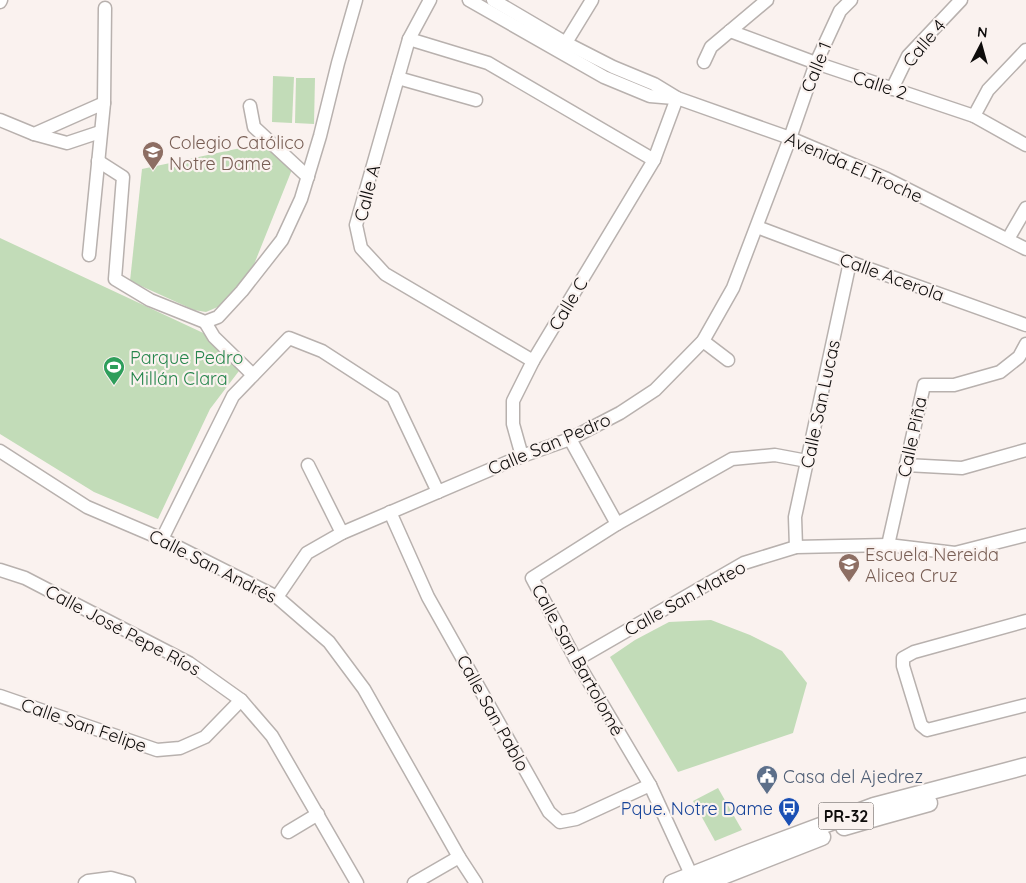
<svg xmlns="http://www.w3.org/2000/svg" width="1026" height="883" viewBox="0 0 1026 883" font-family="Quicksand,sans-serif">
	<rect width="100%" height="100%" fill="#faf2ef"/>
	<g fill="#c2dcb8">
		<polygon points="273,76 294,77 292,123 272,122"/>
		<polygon points="296,78 315,78 314,124 295,123"/>
		<polygon points="264,143 293,167 249,277 220,306 206,312 194,310 130,281 142,169"/>
		<polygon points="0,238 214,338 245,363 210,409 158,519 94,492 0,434"/>
		<polygon points="711,620 750,635 782,651 807,683 793,733 678,772 610,657 635,640 669,622"/>
		<polygon points="718,788 742,830 715,841 693,801"/>
	</g>
	<g fill="none" stroke-linecap="round" stroke-linejoin="round">
		<g stroke="#b8b1ae" stroke-width="15">
			<g id="minor">
				<polyline points="430,0 409,39 356,225 361,248 385,274 533,361"/>
				<polyline points="469,0 604,77 650,96 674,98"/>
				<polyline points="493,0 566,43 613,67 654,84 677,98 790,138 887,179 1026,249"/>
				<polyline points="0,2 1,0"/>
				<polyline points="730,31 816,63 974,116 1026,145"/>
				<polyline points="409,39 488,63 654,160"/>
				<polyline points="562,49 592,0"/>
				<polyline points="704,62 711,47 767,0"/>
				<polyline points="398,78 476,100"/>
				<polyline points="892,89 908,56 961,0"/>
				<polyline points="250,106 254,127 308,177"/>
				<polyline points="974,116 988,90 1026,50"/>
				<polyline points="0,120 34,134 104,103"/>
				<polyline points="34,134 67,143 100,132"/>
				<polyline points="98,161 123,177 115,279 150,300 205,322 218,317 242,291 282,240 301,199 320,136 338,63 356,0"/>
				<polyline points="757,227 850,262 1026,325"/>
				<polyline points="1008,239 1026,208"/>
				<polyline points="89,255 104,103 105,8"/>
				<polyline points="205,322 214,337 253,375"/>
				<polyline points="703,341 728,360"/>
				<polyline points="570,439 617,524"/>
				<polyline points="0,451 87,507 162,539 277,597 329,642 364,689 459,857 476,883"/>
				<polyline points="522,456 513,424 513,401 533,361 654,160 677,98"/>
				<polyline points="308,465 342,533"/>
				<polyline points="906,465 962,468 1026,450"/>
				<polyline points="390,512 428,597 549,812 560,822 576,819 650,785"/>
				<polyline points="162,539 233,396 289,338 322,351 393,397 438,492"/>
				<polyline points="888,545 924,385 954,385 1000,372 1019,357 1026,344"/>
				<polyline points="796,547 795,517 850,262"/>
				<polyline points="0,570 25,578 189,663 241,700 272,736 357,883"/>
				<polyline points="277,597 307,553 342,533 522,456 570,439 620,413 655,390 703,341 733,288 790,138 816,63 840,11 851,0"/>
				<polyline points="1026,621 914,652 903,658 903,666 921,725 927,730 1026,705"/>
				<polyline points="576,660 744,563 796,547 888,545 955,553 1026,535"/>
				<polyline points="0,696 157,750 180,748 205,737 241,700"/>
				<polyline points="288,832 318,814"/>
				<polyline points="85,883 88,881 111,878 129,883"/>
				<polyline points="414,883 459,857"/>
				<polyline points="695,883 650,785 576,660 532,578 617,524 732,459 775,455 807,461"/>
			</g>
		</g>
		<g stroke="#b8b1ae" stroke-width="19">
			<g id="major">
				<polyline points="844,827 882,816 929,803"/>
				<polyline points="672,883 743,855 874,806 1026,766"/>
				<polyline points="705,883 822,837"/>
			</g>
		</g>
		<use href="#minor" stroke="#fff" stroke-width="12"/>
		<use href="#major" stroke="#fff" stroke-width="16"/>
	</g>
	<defs>
		<g id="school-pin" transform="scale(1.125)"><path d="M0 17L-7.5 6A9.5 9.5 0 1 1 7.5 6Z" fill="#8d6e63" stroke="#faf2ef"/><path d="M0-5L7-2L0 1L-7-2ZM-4 1L0 2.5L4 1V4Q0 6-4 4Z" fill="#fff"/></g>
		<g id="stadium-pin" transform="scale(1.125)"><path d="M0 17L-7.5 6A9.5 9.5 0 1 1 7.5 6Z" fill="#2e9e5b" stroke="#faf2ef"/><path d="M0-5a6.5 5 0 1 0 0 10a6.5 5 0 1 0 0-10ZM-3.5-1.8h7v3.6h-7Z" fill="#fff"/></g>
		<g id="civic-pin" transform="scale(1.125)"><path d="M0 17L-7.5 6A9.5 9.5 0 1 1 7.5 6Z" fill="#5c6f8a" stroke="#faf2ef"/><path d="M-.6-6.5H3V-4.5H.6V-3L4-1V1h2V6H-6V1h2V-1L-.6-3ZM-1.2 2.5V6h2.4V2.5Z" fill="#fff"/></g>
		<g id="bus-pin" transform="scale(1.125)"><path d="M0 17L-7.5 6A9.5 9.5 0 1 1 7.5 6Z" fill="#1a4fb4" stroke="#faf2ef"/><path d="M-5-6H5V4H4V6H2V4H-2V6H-4V4H-5ZM-3.5-4V0h7V-4ZM-3.5 1.2v1.5H-2V1.2ZM2 1.2v1.5H3.5V1.2Z" fill="#fff"/></g>
	</defs>
	<g fill-rule="evenodd">
		<use href="#school-pin" x="153" y="152"/>
		<use href="#stadium-pin" x="114" y="367"/>
		<use href="#school-pin" x="849" y="564"/>
		<use href="#civic-pin" x="767" y="776"/>
		<use href="#bus-pin" x="789" y="808"/>
	</g>
	<g text-anchor="middle" dominant-baseline="central" stroke-width="4.5" stroke-linejoin="round" paint-order="stroke">
		<rect fill="#faf2ef" stroke="#55514f" stroke-width="1" x="818.5" y="802.5" width="55" height="27" rx="4"/>
		<g font-size="16" font-weight="bold" fill="#0e0c0b">
			<text x="846" y="816">PR-32</text>
		</g>
		<g font-size="18" fill="#0e0c0b" stroke="#faf2ef">
			<text transform="translate(924 43) rotate(-50)">Calle 4</text>
			<text transform="translate(816 67) rotate(-68)">Calle 1</text>
			<text transform="translate(880 85) rotate(18)">Calle 2</text>
			<text transform="translate(854 167) rotate(24)">Avenida El Troche</text>
			<text transform="translate(367 193) rotate(-76)">Calle A</text>
			<text transform="translate(892 277) rotate(20)">Calle Acerola</text>
			<text transform="translate(568 304) rotate(-59)">Calle C</text>
			<text transform="translate(820 404) rotate(-78)">Calle San Lucas</text>
			<text transform="translate(912 437) rotate(-78)">Calle Piña</text>
			<text transform="translate(549 444) rotate(-23)">Calle San Pedro</text>
			<text transform="translate(213 566) rotate(27)">Calle San Andrés</text>
			<text transform="translate(685 598) rotate(-29)">Calle San Mateo</text>
			<text transform="translate(123 630) rotate(28)">Calle José Pepe Ríos</text>
			<text transform="translate(578 660) rotate(61)">Calle San Bartolomé</text>
			<text transform="translate(493 713) rotate(61)">Calle San Pablo</text>
			<text transform="translate(84 725) rotate(19)">Calle San Felipe</text>
		</g>
		<g font-size="18" fill="#785e54" stroke="#faf2ef" text-anchor="start">
			<text x="169" y="142">Colegio Católico<tspan x="169" dy="21">Notre Dame</tspan></text>
			<text x="865" y="554">Escuela Nereida<tspan x="865" dy="21">Alicea Cruz</tspan></text>
		</g>
		<g font-size="18" fill="#27864d" stroke="#faf2ef" text-anchor="start">
			<text x="130" y="357">Parque Pedro<tspan x="130" dy="21">Millán Clara</tspan></text>
		</g>
		<g font-size="18" fill="#4e5e75" stroke="#faf2ef" text-anchor="start">
			<text x="783" y="776">Casa del Ajedrez</text>
		</g>
		<g font-size="18" fill="#164399" stroke="#faf2ef" text-anchor="end">
			<text x="773" y="808">Pque. Notre Dame</text>
		</g>
	</g>
	<g transform="translate(981 45) rotate(6)" stroke="#faf2ef" stroke-width="4" paint-order="stroke">
	<path d="M0-4L9 19L0 12L-9 19Z" fill="#0e0c0b"/>
	<text y="-8" font-size="14" font-weight="bold" text-anchor="middle" fill="#0e0c0b">N</text>
	</g>
</svg>
